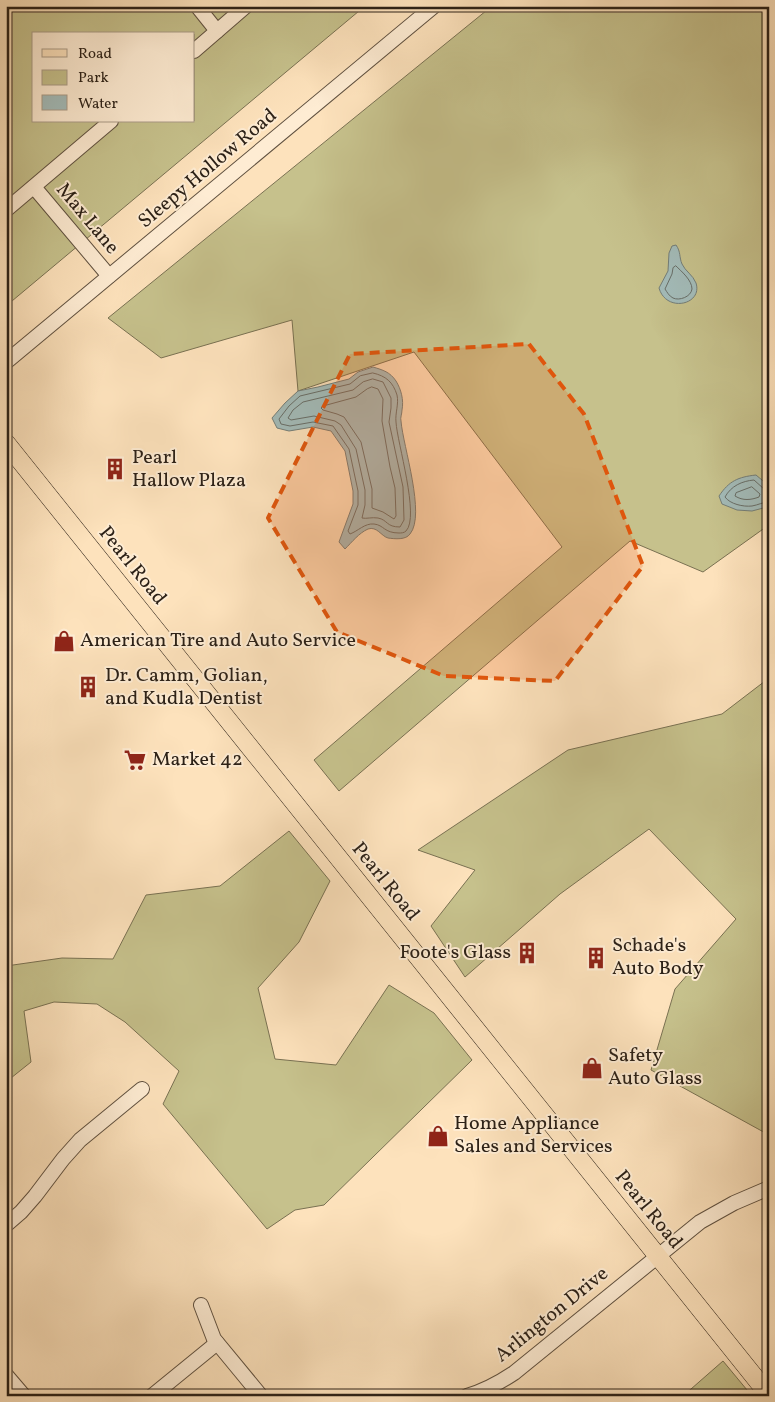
<svg xmlns="http://www.w3.org/2000/svg" width="775" height="1402" viewBox="0 0 775 1402" font-family="Vollkorn,serif">
	<rect width="100%" height="100%" fill="#fde2bc"/>
	<filter id="stains"><feTurbulence type="fractalNoise" baseFrequency=".004" numOctaves="4"/><feColorMatrix values="0 0 0 0 .2 0 0 0 0 .09 0 0 0 0 .02 0 0 0 .5 -.17"/></filter>
	<radialGradient id="worn" r=".72"><stop offset=".6" stop-color="#630" stop-opacity="0"/><stop offset="1" stop-color="#630" stop-opacity=".3"/></radialGradient>
	<g fill="#c6c18c" stroke="#797152" fill-rule="evenodd">
		<path d="M6,6H365L6,306ZM34,34H194V121H34Z"/>
		<polygon points="492,6 769,6 769,527 766,527 703,572 630,541 339,791 314,760 562,547 414,352 298,391 292,320 161,358 108,318"/>
		<polygon points="769,678 769,1135 651,1070 675,989 736,919 649,829 560,894 465,977 431,926 475,870 418,850 568,750 722,714"/>
		<polygon points="289,831 330,881 299,942 258,988 275,1059 336,1065 389,985 434,1013 472,1060 324,1205 295,1210 267,1229 163,1104 179,1071 125,1022 97,1004 54,1002 24,1011 31,1062 6,1082 6,966 62,958 113,959 146,895 220,886"/>
		<polygon points="723,1361 752,1396 683,1396"/>
	</g>
	<g fill="#a3bcba" stroke="#737e79">
		<path d="M676,245C681,252 679,257 682,264C685,271 693,275 696,283C703,305 666,313 659,288L668,271L669,253L672,246Z"/>
		<path d="M373,367C383,370 390,372 396,381C401,389 404,400 402,410C402,414 400,418 401,421C403,446 426,515 410,534C406,540 395,539 388,538C381,536 377,526 368,529C359,533 352,542 345,549L339,542L353,504V491L345,451L331,431L313,427L289,431L277,428L272,418L285,403L298,391L318,387L349,379L358,372Z"/>
		<path d="M756,475L769,486V504L767,507L752,511L737,510L722,504L719,496C729,481 738,477 756,475Z"/>
	</g>
	<g fill="none" stroke-linecap="round" stroke-linejoin="round">
		<g stroke="#686e68" stroke-width="1">
			<path d="M676,266C681,271 692,280 692,289C691,297 679,301 673,298C669,296 667,292 665,289L672,274L673,268Z"/>
			<path d="M373,373C386,376 393,382 397,395C399,404 395,413 396,422C397,442 420,517 406,531C404,533 401,533 399,533C384,533 384,525 374,524C365,523 358,531 350,534L348,531L358,505V491L349,449L333,426L313,422L290,426L281,424L279,419L289,406L300,396L350,384L360,376Z"/>
			<path d="M373,379L383,382L391,398V408L389,422L403,487L404,520L400,527C386,527 388,520 378,518C372,517 366,519 362,518L365,505V490L356,449L341,425L335,421L314,416L291,420L288,418L293,410L303,402L353,390L363,382Z"/>
			<polygon points="372,387 378,389 383,399 382,421 390,467 395,488 396,516 394,519 383,512 372,508 372,489 361,442 344,417 337,414 323,410 321,408 323,406 356,397 367,389"/>
			<path d="M752,487L760,494L759,497C751,500 743,501 735,496L736,493Z"/>
			<path d="M769,489H764L754,480C742,481 731,486 725,497C730,504 743,507 752,506C758,505 763,502 769,502"/>
		</g>
		<g stroke="#605140" stroke-width="16">
			<g id="minor">
				<polyline points="197,6 217,31"/>
				<polyline points="194,51 246,6"/>
				<polyline points="34,187 109,276"/>
				<polyline points="6,210 111,121"/>
				<polyline points="6,362 434,6"/>
				<polyline points="6,1225 21,1212 35,1196 63,1159 80,1140 142,1089"/>
				<polyline points="201,1305 214,1339 261,1396"/>
				<polyline points="6,1375 24,1396"/>
				<polyline points="152,1396 217,1343"/>
				<path d="M467,1396C484,1391 499,1383 514,1373L700,1222L734,1203L769,1188"/>
			</g>
		</g>
		<g stroke="#2c2117" stroke-width="19">
			<polyline id="major" points="6,443 769,1395"/>
		</g>
		<use href="#minor" stroke="#feecd3" stroke-width="14"/>
		<use href="#major" stroke="#fde2bc" stroke-width="18"/>
	</g>
	<path fill="#df560d" fill-opacity="0.2" stroke="#df560d" stroke-width="4" stroke-dasharray="10 6" stroke-linejoin="round" d="M529,344L584,414L643,566L555,681L444,676L337,632L268,518L350,354Z"/>
	<defs>
		<g id="building-bare" transform="scale(1.725)"><path d="M-4-6H4V6H1V3H-1V6H-4ZM-2.5-4.3h1.7v1.8h-1.7ZM.8-4.3h1.7v1.8H.8ZM-2.5-1h1.7V.8h-1.7ZM.8-1h1.7V.8H.8Z" fill="#8f2418" stroke="#feecd3" stroke-width="2.5" paint-order="stroke"/></g>
		<g id="shop-bare" transform="scale(1.725)"><path d="M-5-2.5h2.3a2.7 3.5 0 0 1 5.4 0H5L5.5 6h-11ZM-1.5-2.5h3a1.5 2.3 0 0 0-3 0Z" fill="#8f2418" stroke="#feecd3" stroke-width="2.5" paint-order="stroke"/></g>
		<g id="supermarket-bare" transform="scale(1.725)"><path d="M-6-5.5h2.5l.6 2H6L4.5 2H-2.5L-4.4-4H-6ZM-1.5 3.2a1.3 1.3 0 1 0 .1 0ZM3 3.2a1.3 1.3 0 1 0 .1 0Z" fill="#8f2418" stroke="#feecd3" stroke-width="2.5" paint-order="stroke"/></g>
	</defs>
	<g fill-rule="evenodd">
		<use href="#building-bare" x="115" y="469"/>
		<use href="#shop-bare" x="64" y="641"/>
		<use href="#building-bare" x="88" y="687"/>
		<use href="#supermarket-bare" x="135" y="760"/>
		<use href="#building-bare" x="527" y="953"/>
		<use href="#building-bare" x="596" y="958"/>
		<use href="#shop-bare" x="592" y="1068"/>
		<use href="#shop-bare" x="438" y="1136"/>
	</g>
	<g text-anchor="middle" dominant-baseline="central" stroke-width="4" stroke-linejoin="round" paint-order="stroke">
		<g font-size="20" fill="#2c2117" stroke="#feecd3">
			<text transform="translate(208 169) rotate(-40)">Sleepy Hollow Road</text>
			<text transform="translate(87 219) rotate(50)">Max Lane</text>
			<text transform="translate(132 566) rotate(51)">Pearl Road</text>
			<text transform="translate(385 882) rotate(51)">Pearl Road</text>
			<text transform="translate(648 1210) rotate(51)">Pearl Road</text>
			<text transform="translate(552 1315) rotate(-39)">Arlington Drive</text>
		</g>
		<g font-size="20" fill="#2c2117" stroke="#feecd3" text-anchor="start">
			<text x="132" y="458">Pearl<tspan x="132" dy="23">Hallow Plaza</tspan></text>
			<text x="80" y="641">American Tire and Auto Service</text>
			<text x="105" y="676">Dr. Camm, Golian,<tspan x="105" dy="23">and Kudla Dentist</tspan></text>
			<text x="152" y="760">Market 42</text>
			<text x="612" y="946">Schade's<tspan x="612" dy="23">Auto Body</tspan></text>
			<text x="511" y="953" text-anchor="end">Foote's Glass</text>
			<text x="608" y="1056">Safety<tspan x="608" dy="23">Auto Glass</tspan></text>
			<text x="454" y="1124">Home Appliance<tspan x="454" dy="23">Sales and Services</tspan></text>
		</g>
	</g>
	<rect width="775" height="1402" fill="none" stroke="#fde2bc" stroke-width="25"/>
	<rect x="8" y="8" width="760" height="1387" fill="none" stroke="#2c2117" stroke-width="2.5"/>
	<rect x="12" y="12" width="750" height="1377" fill="none" stroke="#2c2117"/>
	<rect x="32" y="32" width="162" height="90" fill="#feecd3" stroke="#aa9b88"/>
	<rect x="42" y="49" width="25" height="8" fill="#fde2bc" stroke="#aa9b88"/>
	<text x="78" y="58" font-size="15" fill="#2c2117">Road</text>
	<rect x="42" y="70" width="25" height="15" fill="#c6c18c" stroke="#aa9b88"/>
	<text x="78" y="82" font-size="15" fill="#2c2117">Park</text>
	<rect x="42" y="95" width="25" height="15" fill="#a3bcba" stroke="#aa9b88"/>
	<text x="78" y="108" font-size="15" fill="#2c2117">Water</text>
	<rect width="100%" height="100%" filter="url(#stains)"/>
	<rect width="100%" height="100%" fill="url(#worn)"/>
</svg>
